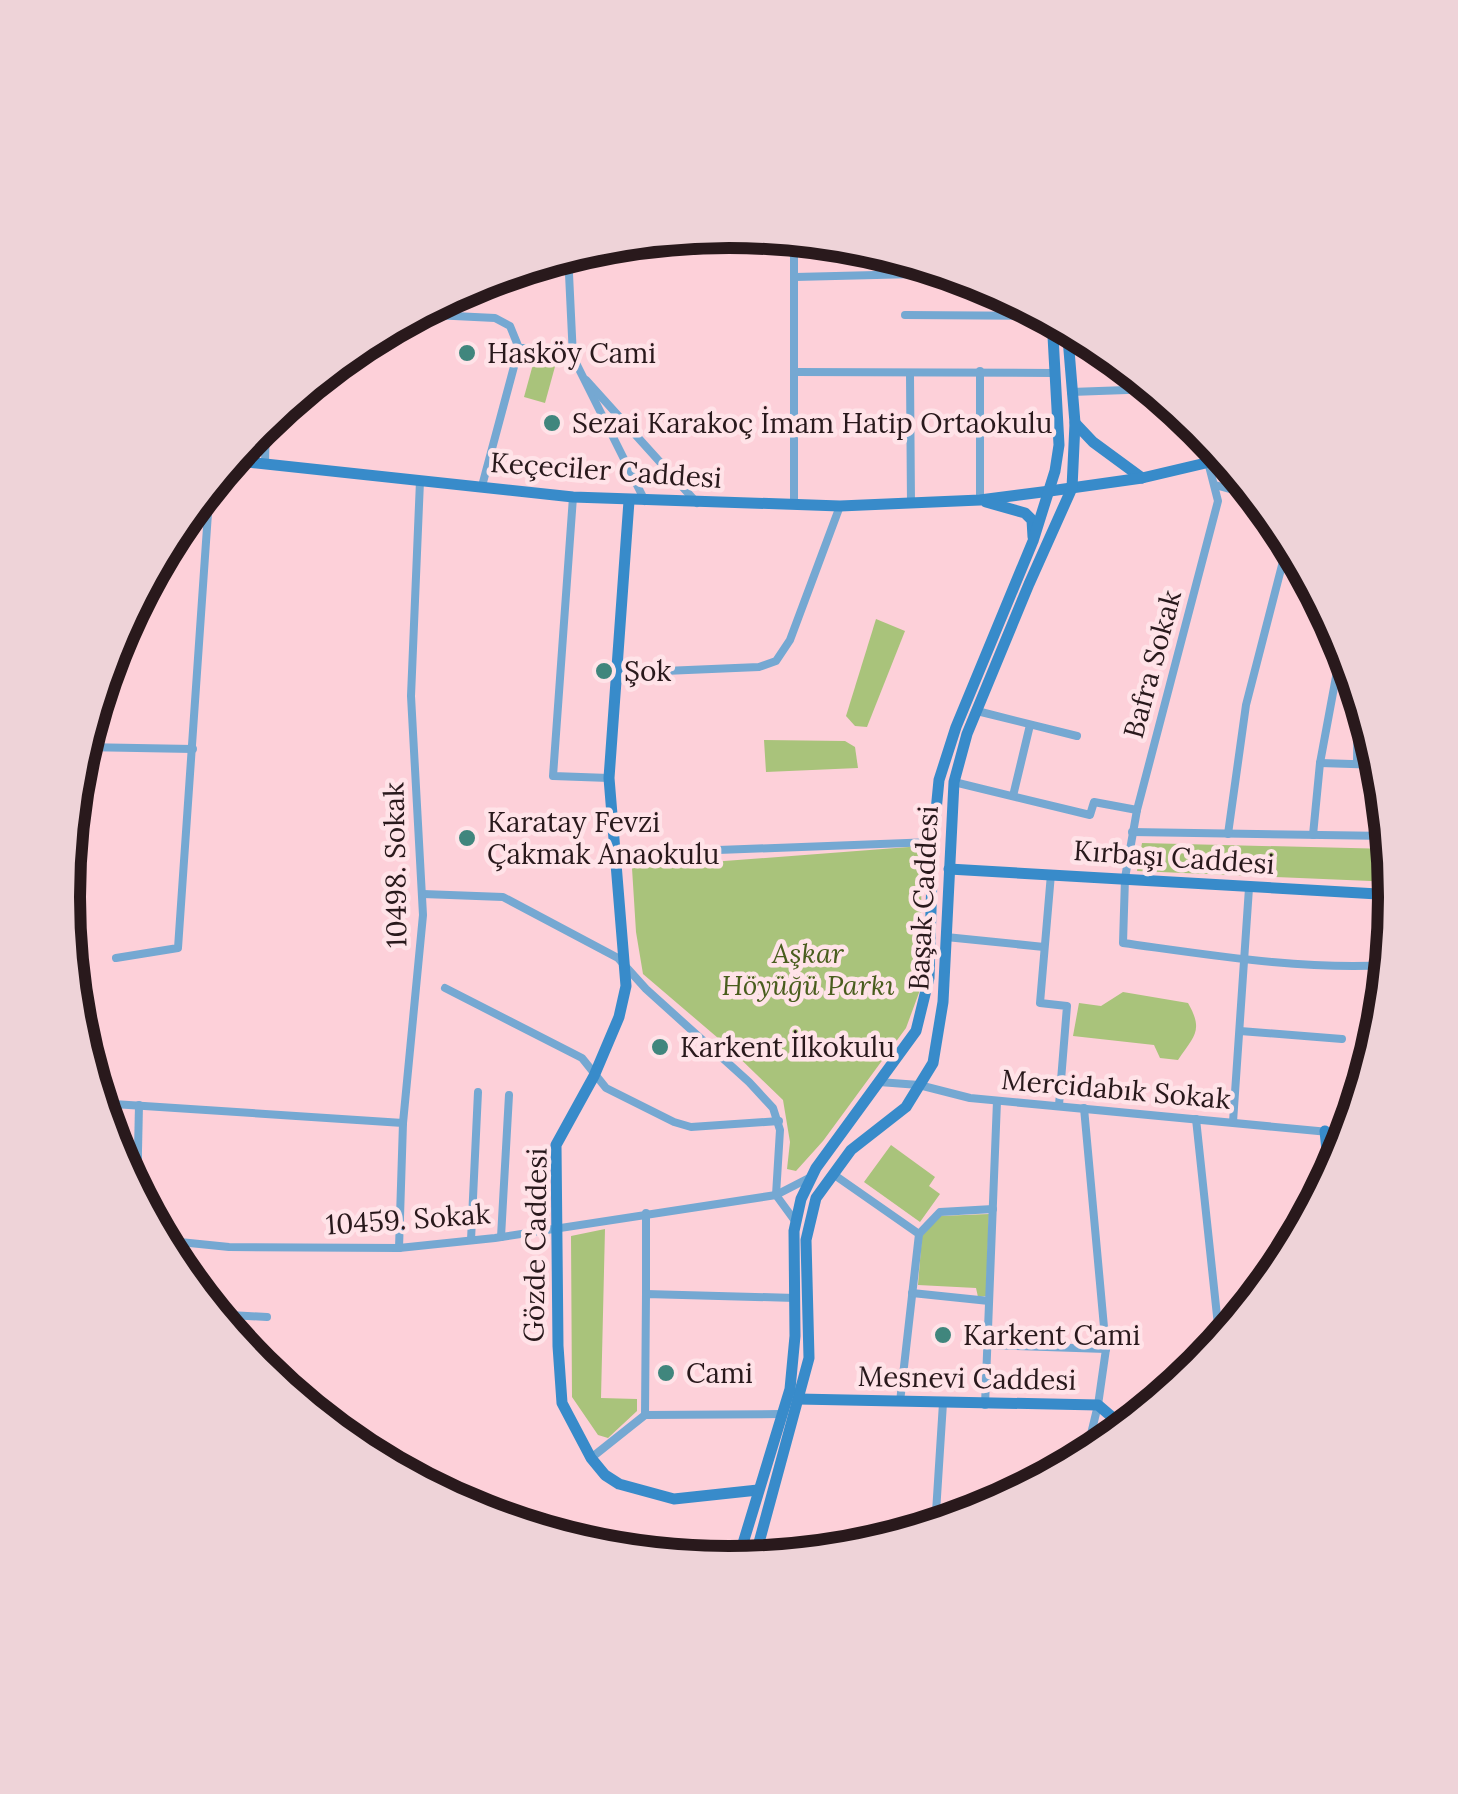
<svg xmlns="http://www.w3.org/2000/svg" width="1458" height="1794" viewBox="0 0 1458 1794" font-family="Lora,serif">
	<rect width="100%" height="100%" fill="#fdd0d9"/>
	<g fill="#a9c37b">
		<polygon points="535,357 556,363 545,403 524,397"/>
		<polygon points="876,619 905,631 867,727 855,726 846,716"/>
		<polygon points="764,740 845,741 855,747 858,768 766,772"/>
		<polygon points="1142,843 1391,849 1394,882 1137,871"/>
		<polygon points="922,846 920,990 906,1028 823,1141 796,1171 787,1169 790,1142 783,1100 725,1044 643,974 636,932 632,868"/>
		<path d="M1123,992L1188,1003C1204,1031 1194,1036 1178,1060L1160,1058L1154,1045L1073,1036L1079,1003L1101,1006Z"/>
		<polygon points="891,1145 935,1177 929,1186 940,1194 920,1222 864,1182"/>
		<polygon points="989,1214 986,1296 978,1297 976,1288 918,1285 922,1236 940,1216"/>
		<polygon points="605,1229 601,1398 637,1399 637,1411 608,1438 598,1435 572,1397 571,1236"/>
	</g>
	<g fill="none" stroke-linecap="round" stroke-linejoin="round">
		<g stroke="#75a8d2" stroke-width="8">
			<polyline points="568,253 573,357 645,501"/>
			<polyline points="795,277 957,273"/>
			<polyline points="413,314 495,318 510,326 519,348"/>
			<polyline points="905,315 1049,316"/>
			<polyline points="980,371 980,500"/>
			<polyline points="796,372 1054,373"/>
			<polyline points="910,375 911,504"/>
			<polyline points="586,380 697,503"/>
			<polyline points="1071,392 1155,389"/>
			<path d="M1207,434L1208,462L1218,501L1137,810L1125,878L1123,943C1211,955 1300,970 1389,965"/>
			<polyline points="265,464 266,419"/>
			<polyline points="1215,485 1259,497"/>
			<polyline points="482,486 519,348 571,348"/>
			<polyline points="573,497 553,776 609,778"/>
			<polyline points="794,503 794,237"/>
			<polyline points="617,673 759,667 776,661 790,640 840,506"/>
			<polyline points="977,711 1077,736"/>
			<polyline points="81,747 193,749"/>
			<polyline points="1320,763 1382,765"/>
			<polyline points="1357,764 1358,686"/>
			<polyline points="954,782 1090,815 1094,802 1137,810"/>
			<polyline points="1013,796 1030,725"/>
			<polyline points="1132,832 1389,836"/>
			<polyline points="1228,834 1246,705 1289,538"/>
			<polyline points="1313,835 1320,763 1343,639"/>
			<polyline points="613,854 933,842"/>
			<polyline points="1051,874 1040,1003 1067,1006 1059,1105"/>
			<polyline points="423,894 503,897 618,958 646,989 749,1082 773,1108 780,1130 776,1195"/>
			<polyline points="946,937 1044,947"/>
			<polyline points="116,958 178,948 210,484"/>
			<polyline points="445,988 582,1058 606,1088 674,1122 691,1127 779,1121"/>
			<polyline points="1240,1031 1342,1039"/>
			<polyline points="1370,1068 1371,1049 1376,1048"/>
			<polyline points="879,1082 919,1085 970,1098 1350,1134"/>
			<polyline points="98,1103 403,1123"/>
			<polyline points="1084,1108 1106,1349 1098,1405 1085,1459"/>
			<polyline points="1196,1119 1220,1344"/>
			<polyline points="1233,1122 1249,888"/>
			<polyline points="115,1155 138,1157"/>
			<polyline points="833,1174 919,1234 900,1402"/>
			<polyline points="776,1195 795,1221"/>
			<polyline points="137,1196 139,1105"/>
			<polyline points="919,1234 940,1212 993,1209"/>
			<polyline points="501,1237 509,1095"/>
			<polyline points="160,1240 229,1247 399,1248 495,1238 776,1195 809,1178"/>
			<polyline points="471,1240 478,1092"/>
			<polyline points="399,1248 403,1123 423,915 411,696 420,481"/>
			<polyline points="912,1293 989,1301"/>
			<polyline points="646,1294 646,1213"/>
			<polyline points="213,1314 267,1317"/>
			<polyline points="988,1345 1106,1349"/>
			<polyline points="985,1405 997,1101"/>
			<polyline points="645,1415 646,1294 795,1298"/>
			<polyline points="591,1458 645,1415 782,1414"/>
			<polyline points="935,1528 943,1403"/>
		</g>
		<g stroke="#388bca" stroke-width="11">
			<polyline points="1075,423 1093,442 1142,478"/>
			<polyline points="229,460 573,497 840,506 980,500 1050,491 1142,478 1227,458"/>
			<polyline points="629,501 609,778 626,986 619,1017 594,1076 556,1145 558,1346 562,1403 591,1458 605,1475 619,1484 674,1499 758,1490"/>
			<polyline points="986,502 1025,513 1032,520 1033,537"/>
			<polyline points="949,869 1395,895"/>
			<polyline points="1325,1131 1330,1180"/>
			<polyline points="798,1399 1098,1405 1126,1429"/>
			<polyline points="754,1561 809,1358 806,1240 816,1198 851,1150 906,1107 933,1063 943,1002 954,782 967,734 1029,584 1072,488 1075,423 1067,326"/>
			<polyline points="737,1563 790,1389 795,1336 794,1231 801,1199 816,1168 916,1031 929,978 933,842 939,780 956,727 1033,541 1055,471 1059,445 1052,318"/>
		</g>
	</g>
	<g fill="#40867d" stroke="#ffe3e8" stroke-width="4">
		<circle cx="467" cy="353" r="10"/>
		<circle cx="552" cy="423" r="10"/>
		<circle cx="604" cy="671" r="10"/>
		<circle cx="467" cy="838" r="10"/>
		<circle cx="660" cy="1047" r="10"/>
		<circle cx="943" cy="1335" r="10"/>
		<circle cx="666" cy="1373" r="10"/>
	</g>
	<g text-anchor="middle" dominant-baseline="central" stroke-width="9" stroke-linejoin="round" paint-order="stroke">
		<g font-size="28" fill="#29191c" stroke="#ffe3e8" text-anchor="start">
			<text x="487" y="353">Hasköy Cami</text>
			<text x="572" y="423">Sezai Karakoç İmam Hatip Ortaokulu</text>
			<text x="624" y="671">Şok</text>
			<text x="487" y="822">Karatay Fevzi<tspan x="487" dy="32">Çakmak Anaokulu</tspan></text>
			<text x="680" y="1047">Karkent İlkokulu</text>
			<text x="963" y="1335">Karkent Cami</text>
			<text x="686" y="1373">Cami</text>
		</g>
		<g font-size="28" fill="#29191c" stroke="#ffe3e8">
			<text transform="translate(606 470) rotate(4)">Keçeciler Caddesi</text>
			<text transform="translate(1152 664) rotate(-75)">Bafra Sokak</text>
			<text transform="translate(1174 857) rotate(4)">Kırbaşı Caddesi</text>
			<text transform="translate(395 865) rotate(-91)">10498. Sokak</text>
			<text transform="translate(923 898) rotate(-87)">Başak Caddesi</text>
			<text transform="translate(1116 1089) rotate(5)">Mercidabık Sokak</text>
			<text transform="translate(408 1219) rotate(-4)">10459. Sokak</text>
			<text transform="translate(535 1245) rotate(-89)">Gözde Caddesi</text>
			<text transform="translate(967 1378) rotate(1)">Mesnevi Caddesi</text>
		</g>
		<g font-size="28" font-style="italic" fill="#495d1d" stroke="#ffe3e8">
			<text x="808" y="953">Aşkar<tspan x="808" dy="32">Höyüğü Parkı</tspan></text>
		</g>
	</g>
	<path d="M0 0H1458V1794H0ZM80 897a649 649 0 1 1 1298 0a649 649 0 1 1-1298 0Z" fill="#eed3d8" fill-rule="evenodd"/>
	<path fill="none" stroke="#29191c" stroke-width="12" d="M80 897a649 649 0 1 1 1298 0a649 649 0 1 1-1298 0Z"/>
</svg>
